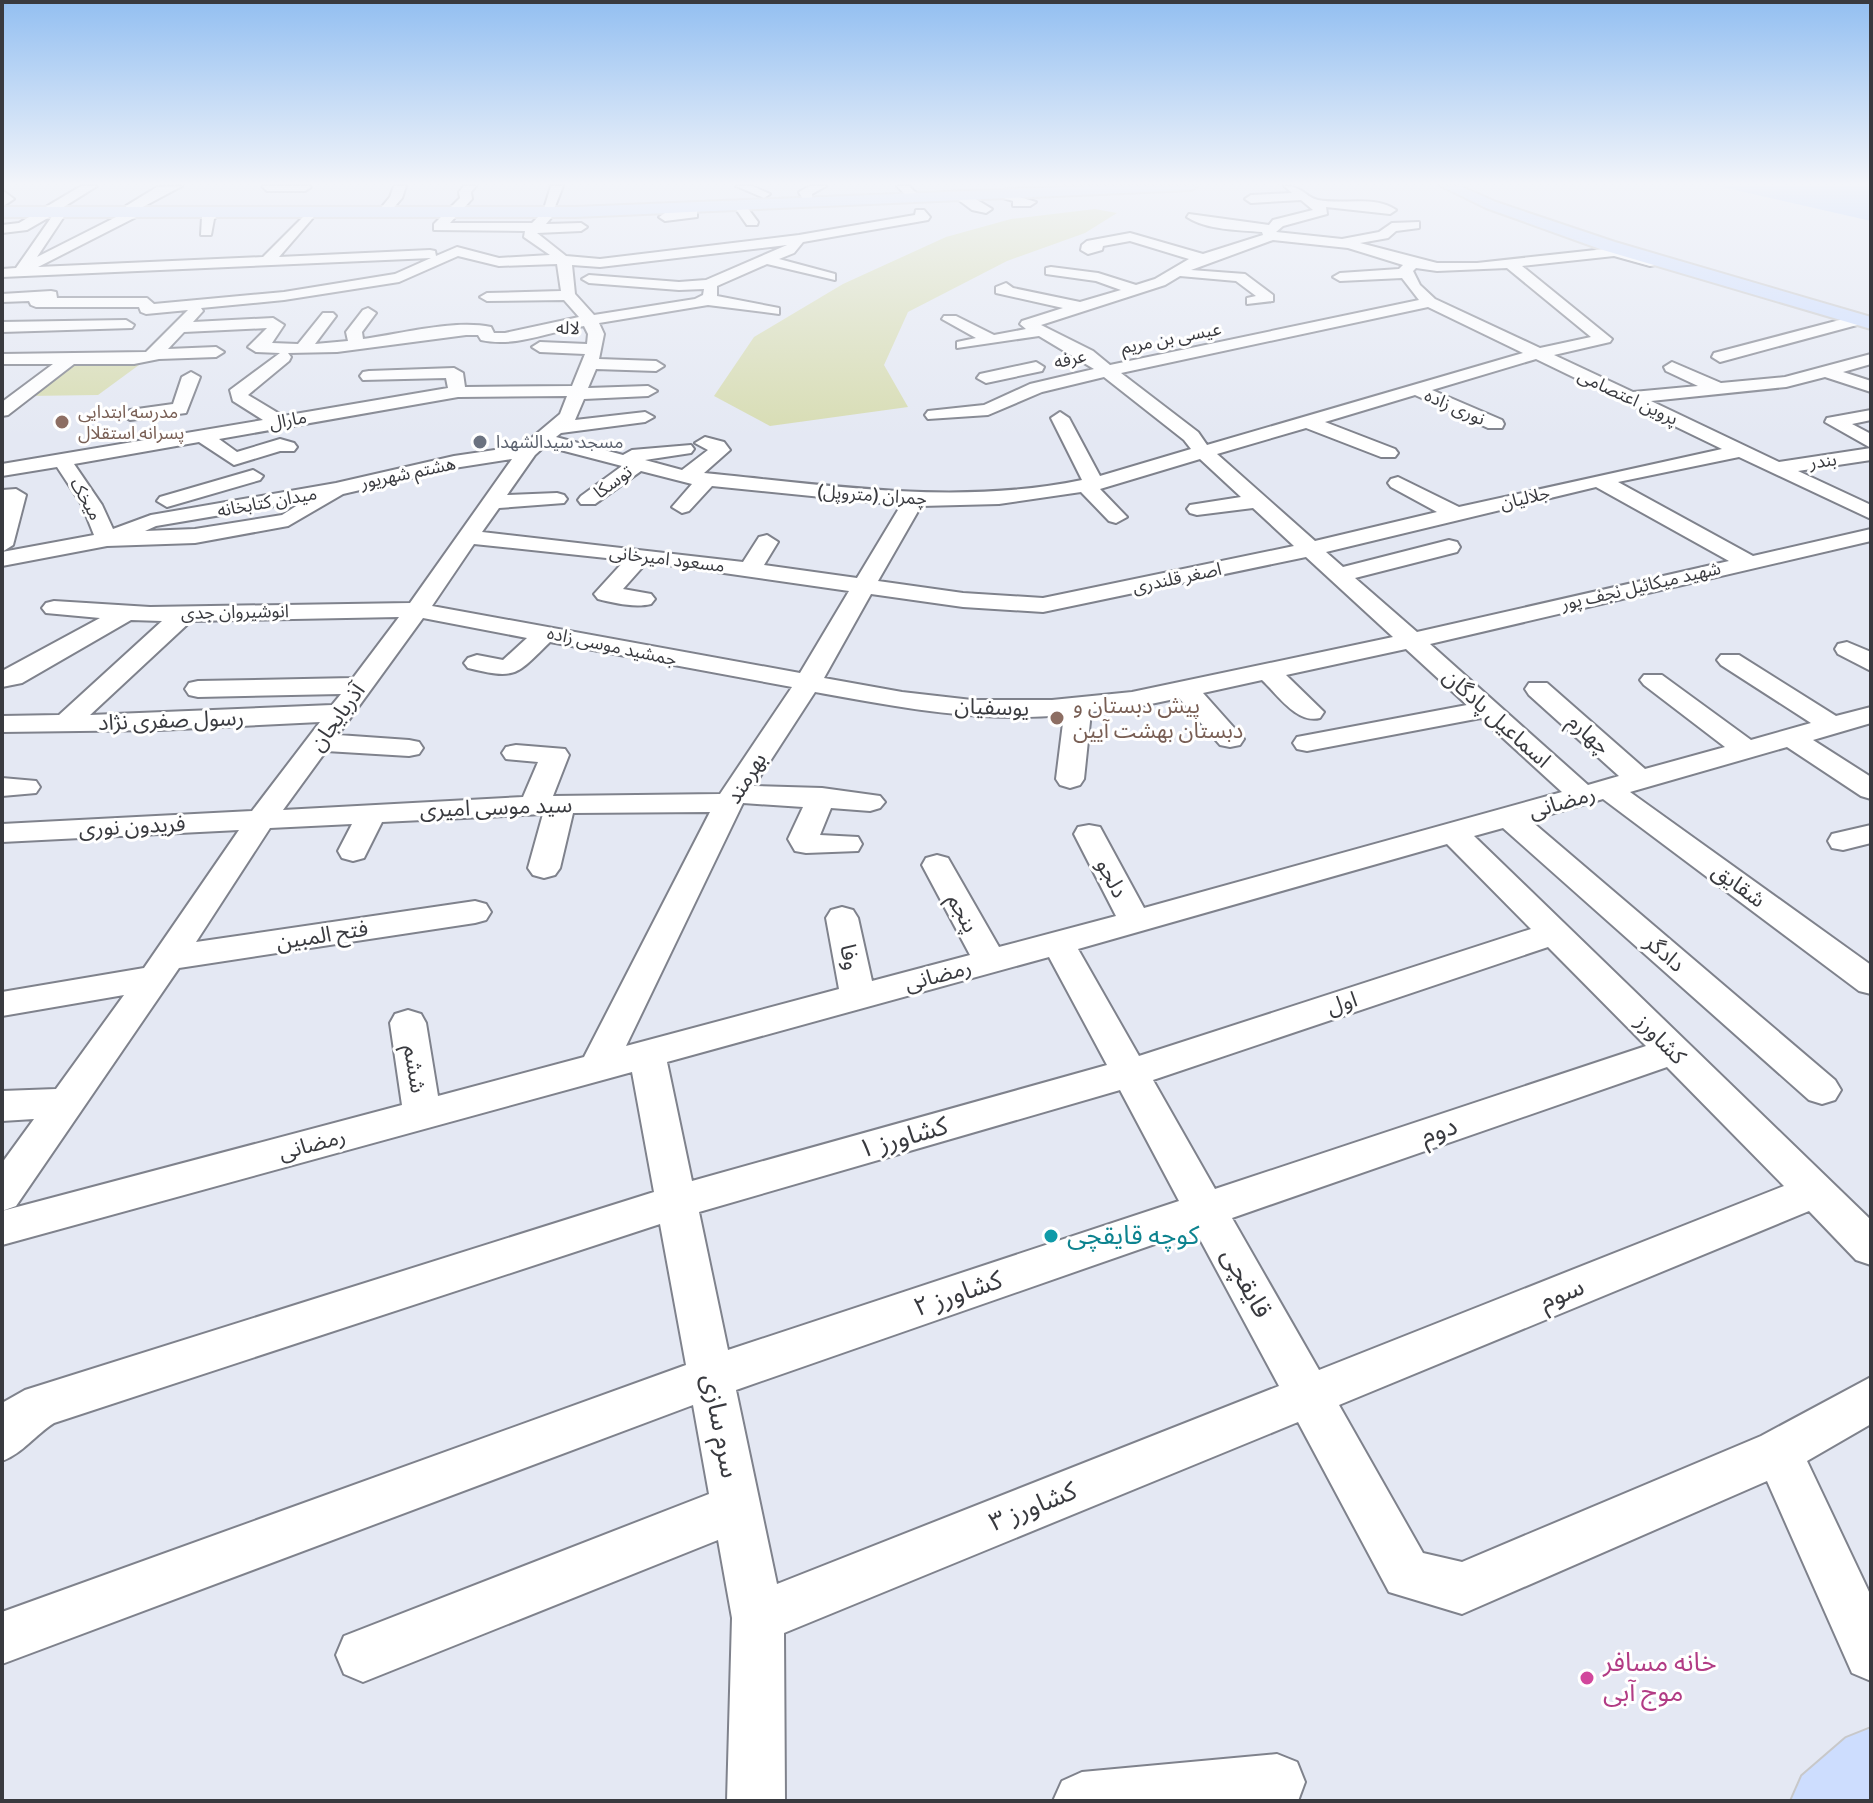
<svg xmlns="http://www.w3.org/2000/svg" width="1873" height="1803" viewBox="0 0 1873 1803" font-family="Signika,'Noto Sans Arabic',sans-serif">
	<rect width="100%" height="100%" fill="#e4e8f3"/>
	<g fill="#d7dcb2">
		<polygon points="1095,209 1117,213 1085,233 1007,261 908,312 884,365 908,407 770,426 714,396 754,337 843,284 946,237 1011,219"/>
		<polygon points="78,362 143,362 98,395 27,396"/>
	</g>
	<polygon fill="#b5cffe" points="1718,186 1871,186 1871,221"/>
	<g fill="none" stroke-linecap="round" stroke-linejoin="round">
		<g stroke="#7f828c" stroke-width="4">
			<g id="minor">
				<path d="M81,186H97L62,208L67,212L37,257L126,212V206L157,187L182,186L139,209L142,212L140,215L38,267L263,257L312,208L318,212L279,257L430,250L435,251L436,256L457,247L499,258L550,255L524,237L525,231L434,230V224L460,198L459,192L464,186H476L471,192L472,199L450,223H532L543,212L551,186H563L554,209L556,212L546,224L581,223L587,227L581,231L537,233L566,256L600,259L799,235L915,215L916,210H924L930,217L928,220L803,242L794,253L779,259L835,274V280L767,264L717,286V296L779,308V314L708,305L599,323L604,334L599,359L656,361L664,366L656,371L596,369L588,388L648,386L657,391L648,396L584,399L575,420L645,412L654,417L645,422L561,433L556,437L623,455L632,450L691,445L694,449L691,453L645,460L682,470L708,450L695,443L705,437L724,442L730,450L704,473C830,485 956,506 1082,480L1051,418L1060,412L1069,418L1100,476L1191,449L1184,440L1104,377L1042,392L988,415L928,419L925,415L928,411L984,405L1030,384L1094,369L1039,336L957,348V342L976,338L942,319L944,316H956L994,335L1026,329L1020,324L1022,321L1063,308L996,293V287L1006,283L1013,288L1080,302L1121,290L1096,281L1046,274V268L1051,267L1098,273L1136,285L1155,279L1189,259L1130,241L1103,246L1102,250L1088,254L1081,250L1082,245L1087,241L1130,233L1203,254L1263,235L1262,232C1239,230 1206,230 1187,217L1189,214L1269,225L1273,220L1313,210L1301,200L1251,203L1245,199L1251,195L1292,193L1284,186C1303,186 1305,197 1318,200C1343,205 1375,195 1396,210L1390,214L1326,207L1327,214L1283,226L1276,232L1342,239L1379,232L1392,223L1419,222V228L1396,231L1388,238L1360,243L1437,263H1477L1614,248L1655,259V265L1650,266L1614,256L1522,266L1612,339L1610,342L1554,355L1633,392L1698,386L1666,371L1664,367L1672,362L1721,383L1785,377L1871,354V364L1843,372L1871,381V392L1825,377L1786,387L1651,401L1779,462L1871,448V460L1798,471L1871,505V519L1739,457L1618,482L1753,556L1871,529V541L1430,644L1588,785L1619,776L1529,695L1525,689L1529,683H1547L1645,769L1725,747L1644,685L1640,680L1644,675H1662L1751,740L1811,723L1721,665L1717,660L1721,655H1739L1836,716L1871,707V723L1813,740L1871,777V799L1861,796L1787,747L1630,792L1871,965V994L1859,991L1603,799L1530,820L1835,1080L1841,1090L1835,1100L1822,1104L1809,1100L1503,828L1474,836L1871,1220V1265L1856,1260L1809,1211L1339,1405L1423,1553L1462,1562L1761,1436L1871,1377V1424L1807,1461L1871,1596V1681L1852,1673L1767,1481L1462,1614L1389,1592L1298,1422L784,1633L785,1801H727L732,1618L718,1540L363,1682L344,1674L336,1655L344,1636L709,1494L693,1405L2,1664V1612L686,1365L660,1224L54,1423C35,1435 23,1453 2,1461V1403L25,1390L654,1192L632,1072L2,1245V1163L34,1119L2,1121V1091L56,1089L124,995L2,1016V992L144,968L239,830L2,842V824L252,811L320,722L158,730L2,732V716L59,715L162,621L131,620L22,683L2,687V671L100,618L46,613L42,608L46,603L54,601L150,607L410,603L512,459L454,468L343,494L288,526L195,543L107,546L2,566V552L94,535L82,505L57,467L2,476V464L263,420L233,401L230,390L280,353L256,352L248,347L267,328L184,332L168,349L216,347L224,352L216,357L159,359L134,364H74L8,415L2,416V402L53,364H2V354L146,352L188,310L146,314L141,312L139,307H36L31,305L29,301L2,302V294L51,291L56,292L57,298H147L154,304L284,292L395,274L431,258L2,277V269L16,268L53,215L27,230L2,233V225L19,223ZM1273,240L1348,248L1403,265L1399,269L1340,273L1333,277L1340,281L1402,278L1419,300L1110,365L1093,351L1041,325L1165,285L1180,276L1236,281L1256,296L1247,298V304L1273,301V295L1245,274L1191,270ZM787,245L706,280L679,282L589,275L582,279L589,283L679,290L704,289L703,295L695,299L594,315L575,294L572,265L600,267ZM458,256L499,266L557,264L561,291L487,293L480,297L487,301L564,300L579,317L505,333H494L491,327C455,319 400,334 363,339L362,332L376,313L368,308L363,310L346,332L348,341L315,344L336,316L333,313H323L298,344L272,343L284,325L273,318L193,322L203,311L201,308L284,300L399,282ZM1416,268L1437,271L1507,268L1591,337L1540,348L1435,299L1420,285L1413,271ZM1428,307L1523,353L1207,445L1198,432L1121,373ZM584,326L588,334L587,344L540,342L532,347L540,352L585,354L572,386L465,387L463,373L454,368L369,371L363,372L360,376L363,380L446,378L448,388L283,416L248,395L289,361L291,357L288,353L337,352L466,335H478L481,340C515,348 551,331 584,326ZM1536,359L1722,449L1459,507L1398,477L1391,479L1388,483L1391,487L1437,512L1315,541L1217,454L1306,428L1381,457H1395L1398,453L1395,449L1325,422L1415,395L1488,428H1502L1504,424L1502,420L1432,390ZM567,396L560,414L522,446L454,456L336,483L151,515L113,529L102,505L74,464L199,442L234,465L280,451H294L297,447L294,443L280,439L237,452L219,439L458,397ZM545,446L622,466L581,496L578,500L581,504H595L641,471L692,484L672,507L682,513L689,511L712,486L901,505L857,578L764,565L778,542L767,535L759,537L743,562L482,532L499,508L564,503L567,499L564,495L557,493L507,495L535,455ZM1200,459L1241,497L1190,505L1187,509L1190,513L1197,515L1253,508L1294,546L1043,598L963,593L878,581L921,506L999,504L1081,492L1109,521L1116,523L1127,517L1100,489ZM1596,487L1729,561L1417,632L1355,578L1457,552L1460,547L1457,542L1449,540L1343,567L1326,552ZM304,501L282,515L195,529L145,531L156,526ZM474,544L625,560L594,594L598,599C614,603 635,608 651,604L655,599L651,594L623,589L647,562L849,591L800,673L432,606ZM1306,557L1393,637L1132,692L1052,700H972L902,692L824,678L871,594L963,607L1043,612ZM399,617L353,678L198,681L189,683L185,689L189,695L198,697L341,694L332,705L90,715L191,621ZM423,618L527,638L503,660L477,655L468,658L464,663L468,668C517,680 516,675 550,642L792,687L720,794L553,796L569,755L565,749L516,745L506,747L502,753L506,759L538,762L523,797L283,810L326,751L409,756L419,754L423,748L419,742L409,740L338,735ZM1406,649L1467,705L1297,737L1293,743L1297,749L1307,751L1481,718L1562,792L1144,908L1100,827L1089,825L1078,827L1074,834L1116,916L999,947L948,858L937,855L926,858L922,865L970,955L872,981L858,918L853,910L842,907L831,910L826,918L839,989L626,1046L743,803L803,807L788,839L795,851L806,853L858,851L862,844L858,837L820,835L831,808L870,811L880,808L885,802L880,796L822,788L754,786L815,692C897,707 980,723 1064,715L1056,779L1060,785L1070,788L1080,785L1084,779L1091,712L1132,708L1179,698L1220,745L1230,747L1240,745L1244,739L1203,693L1262,680C1278,695 1297,724 1320,718L1324,712L1286,675ZM710,812L584,1057L438,1096L426,1023L421,1014L408,1010L395,1014L390,1023L402,1105L2,1211L16,1206L179,968L475,923L486,920L491,912L486,904L475,901L196,942L270,828L352,824L338,851L342,858L353,861L364,858L382,822L543,814L528,868L533,875L544,878L555,875L560,868L573,813ZM1447,844L1531,929L1139,1056L1078,949ZM1548,947L1646,1046L1215,1189L1153,1080ZM1049,957L1107,1065L692,1181L667,1062ZM1667,1067L1784,1186L1319,1370L1232,1218ZM1120,1090L1179,1201L728,1350L699,1212ZM1195,1230L1279,1386L777,1584L736,1390Z"/>
				<polygon points="262,186 310,186 311,187 305,191 267,191"/>
				<polygon points="394,186 406,186 402,198 390,212 382,212 380,209 390,197"/>
				<polygon points="736,186 752,186 770,194 764,198"/>
				<polygon points="810,186 826,186 812,194 812,202 804,202 799,192"/>
				<polygon points="897,186 909,186 918,195 908,198"/>
				<polygon points="2,190 14,199 2,207"/>
				<polygon points="1000,191 1036,202 1030,206 1013,206 1013,201 1000,197"/>
				<polygon points="956,192 964,192 992,209 986,213 972,210 956,198"/>
				<polygon points="735,202 743,202 758,222 757,225 747,225 733,205"/>
				<polygon points="212,209 222,212 214,219 211,235 201,235 202,217"/>
				<polygon points="693,210 697,211 697,217 665,221 659,217 665,213"/>
				<polygon points="1851,317 1859,322 1857,325 1720,362 1712,357 1714,353"/>
				<polygon points="126,320 134,325 132,328 2,332 2,322"/>
				<polygon points="1036,362 1044,367 1042,371 986,383 977,378 980,374"/>
				<polygon points="191,372 200,377 186,413 130,420 121,415 130,410 173,404 182,377"/>
				<polygon points="1871,410 1871,420 1852,424 1871,434 1871,448 1825,422 1827,418"/>
				<polygon points="253,470 263,476 260,480 167,507 157,501 160,497"/>
				<polygon points="16,489 26,495 13,545 2,552 2,490"/>
				<polygon points="1847,642 1871,652 1871,671 1838,654 1835,649 1838,644"/>
				<polygon points="2,778 36,781 40,787 36,793 2,796"/>
				<polygon points="1871,825 1871,843 1843,850 1832,848 1828,841 1832,834"/>
				<polygon points="1277,1754 1297,1762 1305,1782 1298,1801 1053,1801 1062,1781 1082,1772"/>
			</g>
		</g>
		<g stroke="#c8c8c9" stroke-width="4">
			<g id="major">
				<polygon points="1092,186 1198,186 1191,190 576,217 2,217 2,207 576,207"/>
				<polygon points="1441,186 1460,186 1496,202 1615,242 1871,317 1871,329 1603,250 1486,208"/>
				<polygon points="1871,1728 1871,1801 1791,1801 1802,1776 1846,1738"/>
			</g>
		</g>
		<use href="#minor" fill="#fff" fill-rule="evenodd"/>
		<use href="#major" fill="#cdddfe" fill-rule="evenodd"/>
	</g>
	<linearGradient id="sky" x2="0" y2="1"><stop stop-color="#93bff1"/><stop offset="0.42" stop-color="#f3f5fa"/><stop offset="1" stop-color="#f3f5fa" stop-opacity="0"/></linearGradient>
	<rect width="1873" height="438" fill="url(#sky)"/>
	<g fill="#8d6e63" stroke="#fff" stroke-width="3">
		<circle cx="62" cy="422" r="8"/>
		<circle cx="1057" cy="718" r="8"/>
	</g>
	<circle fill="#6b7280" stroke="#fff" stroke-width="3" cx="480" cy="442" r="8"/>
	<circle fill="#0f9aa8" stroke="#fff" stroke-width="3" cx="1051" cy="1236" r="8"/>
	<circle fill="#d1479c" stroke="#fff" stroke-width="3" cx="1587" cy="1678" r="8"/>
	<g text-anchor="middle" dominant-baseline="central" stroke-width="6" stroke-linejoin="round" paint-order="stroke">
		<g font-size="18" fill="#393a3f" stroke="#fff">
			<text transform="translate(568 328) rotate(2)">لاله</text>
			<text transform="translate(1171 338) rotate(-11)">عیسی بن مریم</text>
			<text transform="translate(1070 359) rotate(-13)">عرفه</text>
			<text transform="translate(1628 397) rotate(25)">پروین اعتصامی</text>
			<text transform="translate(1455 407) rotate(24)">نوری زاده</text>
			<text transform="translate(288 420) rotate(-10)">مارال</text>
			<text transform="translate(1823 461) rotate(-8)">بندر</text>
			<text transform="translate(408 473) rotate(-12)">هشتم شهریور</text>
			<text transform="translate(613 482) rotate(-36)">توسکا</text>
			<text transform="translate(872 495) rotate(4)">چمران (متروپل)</text>
			<text transform="translate(1525 498) rotate(-13)">جلالیان</text>
			<text transform="translate(86 499) rotate(60)">میخک</text>
			<text transform="translate(267 502) rotate(-10)">میدان کتابخانه</text>
			<text transform="translate(667 559) rotate(7)">مسعود امیرخانی</text>
			<text transform="translate(1177 578) rotate(-12)">اصغر قلندری</text>
			<text transform="translate(1641 586) rotate(-13)">شهید میکائیل نجف پور</text>
			<text transform="translate(235 612) rotate(-1)">انوشیروان جدی</text>
			<text transform="translate(612 646) rotate(12)">جمشید موسی زاده</text>
		</g>
		<g font-size="18" fill="#785e54" stroke="#fff" text-anchor="start">
			<text x="78" y="412">مدرسه ابتدایی<tspan x="78" dy="21">پسرانه استقلال</tspan></text>
		</g>
		<g font-size="18" fill="#5b616d" stroke="#fff" text-anchor="start">
			<text x="496" y="442">مسجد سیدالشهدا</text>
		</g>
		<g font-size="22" fill="#785e54" stroke="#fff" text-anchor="start">
			<text x="1073" y="705">پیش دبستان و<tspan x="1073" dy="25">دبستان بهشت آیین</tspan></text>
		</g>
		<g font-size="22" fill="#393a3f" stroke="#fff">
			<text transform="translate(992 707) rotate(2)">یوسفیان</text>
			<text transform="translate(337 717) rotate(-54)">آذربایجان</text>
			<text transform="translate(1497 718) rotate(42)">اسماعیل پادگان</text>
			<text transform="translate(171 720) rotate(-2)">رسول صفری نژاد</text>
			<text transform="translate(1589 734) rotate(42)">چهارم</text>
			<text transform="translate(746 778) rotate(-58)">بهرمند</text>
			<text transform="translate(1562 802) rotate(-16)">رمضانی</text>
			<text transform="translate(496 807) rotate(-2)">سید موسی امیری</text>
			<text transform="translate(132 826) rotate(-3)">فریدون نوری</text>
			<text transform="translate(1112 878) rotate(62)">دلجو</text>
			<text transform="translate(1739 885) rotate(36)">شقایق</text>
			<text transform="translate(963 913) rotate(62)">پنجم</text>
			<text transform="translate(322 935) rotate(-9)">فتح المبین</text>
			<text transform="translate(1665 953) rotate(41)">دادگر</text>
			<text transform="translate(850 957) rotate(79)">وفا</text>
			<text transform="translate(938 975) rotate(-15)">رمضانی</text>
			<text transform="translate(1342 1003) rotate(-18)">اول</text>
			<text transform="translate(1661 1039) rotate(45)">کشاورز</text>
			<text transform="translate(415 1069) rotate(81)">ششم</text>
			<text transform="translate(312 1144) rotate(-15)">رمضانی</text>
		</g>
		<g font-size="26" fill="#393a3f" stroke="#fff">
			<text transform="translate(1439 1131) rotate(-19)">دوم</text>
			<text transform="translate(903 1138) rotate(-16)">کشاورز ۱</text>
			<text transform="translate(1246 1283) rotate(61)">قایقچی</text>
			<text transform="translate(958 1294) rotate(-19)">کشاورز ۲</text>
			<text transform="translate(1562 1294) rotate(-22)">سوم</text>
			<text transform="translate(720 1426) rotate(79)">سرم سازی</text>
			<text transform="translate(1033 1507) rotate(-22)">کشاورز ۳</text>
		</g>
		<g font-size="26" fill="#0d838f" stroke="#fff" text-anchor="start">
			<text x="1067" y="1236">کوچه قایقچی</text>
		</g>
		<g font-size="26" fill="#b23c85" stroke="#fff" text-anchor="start">
			<text x="1603" y="1663">خانه مسافر<tspan x="1603" dy="30">موج آبی</tspan></text>
		</g>
	</g>
	<rect width="1873" height="1803" fill="none" stroke="#393a3f" stroke-width="8"/>
</svg>
